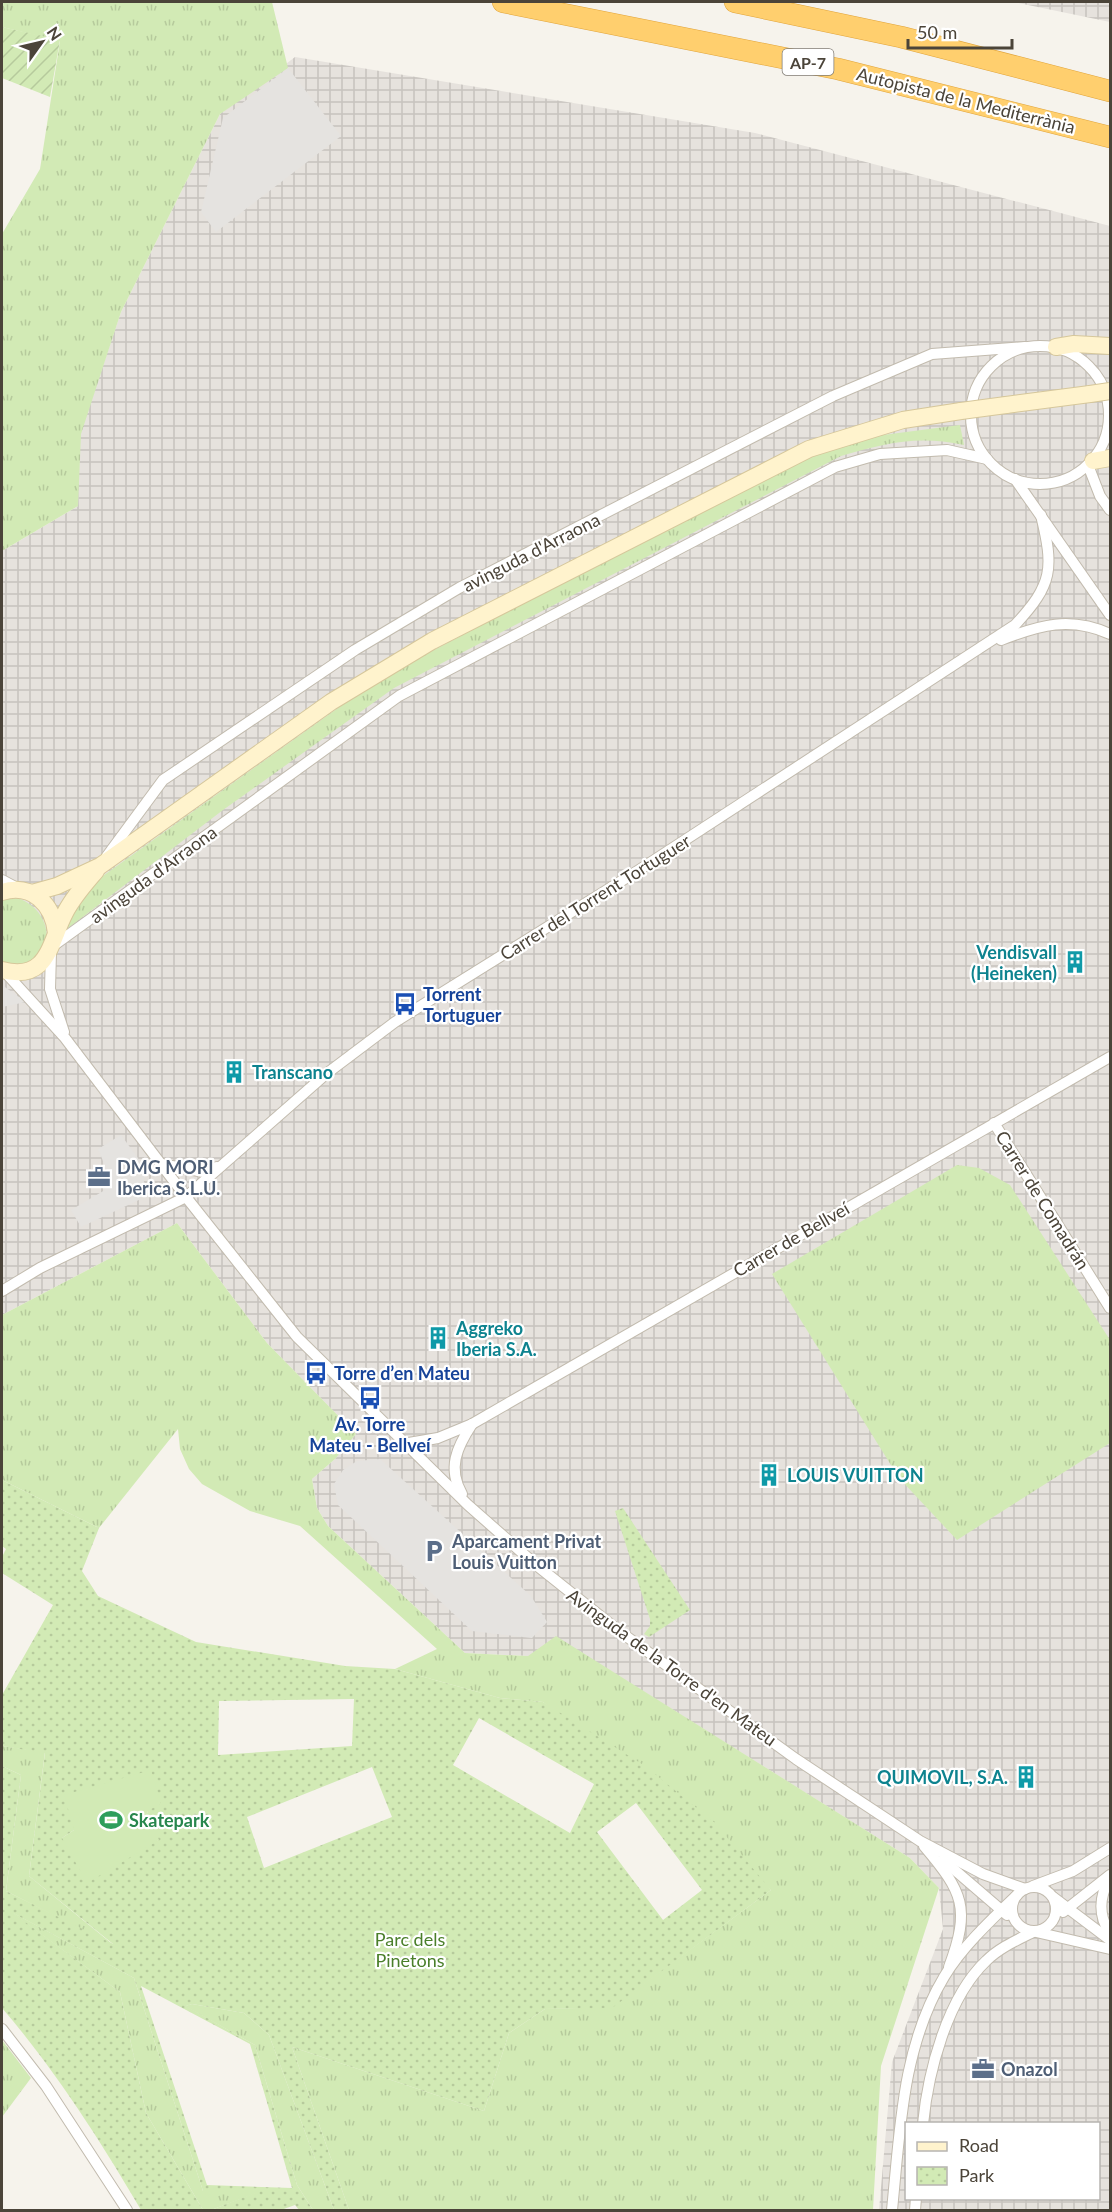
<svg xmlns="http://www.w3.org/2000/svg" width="1112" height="2212" viewBox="0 0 1112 2212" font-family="Lato,sans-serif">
	<defs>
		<pattern id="industrial-grid" width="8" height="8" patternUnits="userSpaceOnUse" patternTransform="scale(1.5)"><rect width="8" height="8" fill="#e6e2dd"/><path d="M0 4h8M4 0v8" fill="none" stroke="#c7c3be"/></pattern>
		<pattern id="grass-tufts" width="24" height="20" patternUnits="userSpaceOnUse" patternTransform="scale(1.5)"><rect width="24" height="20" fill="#d2eab5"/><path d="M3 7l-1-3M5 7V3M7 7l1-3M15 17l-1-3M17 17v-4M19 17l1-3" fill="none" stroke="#b6ca9c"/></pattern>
		<pattern id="park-dots" width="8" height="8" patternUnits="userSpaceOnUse" patternTransform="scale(1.5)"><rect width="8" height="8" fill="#d2eab5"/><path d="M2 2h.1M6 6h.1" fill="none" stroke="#b6ca9c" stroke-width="1.8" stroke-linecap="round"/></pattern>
		<pattern id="garden-furrows" width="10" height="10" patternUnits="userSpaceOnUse" patternTransform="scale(1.5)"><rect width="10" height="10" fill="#d2eab5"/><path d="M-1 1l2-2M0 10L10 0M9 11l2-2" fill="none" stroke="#b6ca9c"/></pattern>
	</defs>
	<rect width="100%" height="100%" fill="#f6f3ec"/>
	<g fill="url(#industrial-grid)" fill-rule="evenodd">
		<polygon points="1013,2 1110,2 1110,22"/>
		<path d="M295,57L755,133L1110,226V2210H879L892,2062L943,1929L939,1888L910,1858L606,1668L528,1656L465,1653L328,1526L317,1508L312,1479L335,1459L356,1434L267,1343L177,1223L2,1315V551L78,506L80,434L121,312L220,114ZM906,2124H1098V2198H906Z"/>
	</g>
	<g fill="url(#grass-tufts)">
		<polygon points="2,2 272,2 288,68 220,114 121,312 81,434 78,506 2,551 2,234 40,169 60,41 2,27"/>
		<path d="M960,425L964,445C917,435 886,443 841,456L394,688L223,810L67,929L71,913L93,883L380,678L769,476L819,454L883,435Z"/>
		<path d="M12,897C49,903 61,952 25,964C19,967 9,965 2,966V898Z"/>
		<polygon points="957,1165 979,1168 1010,1185 1110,1340 1110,1443 957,1540 899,1478 772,1274"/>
		<polygon points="177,1223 267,1343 356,1434 335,1459 312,1479 317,1508 328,1526 465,1653 528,1656 556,1636 910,1858 939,1888 881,2066 873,2210 349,2210 292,2047 484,2111 509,2033 545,2009 612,2007 771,1890 543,1702 500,1698 395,1669 437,1649 300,1526 250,1511 202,1484 189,1469 180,1449 178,1429 99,1528 2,1480 2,1315"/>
		<polygon points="2,1746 45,1752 29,1876 116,1947 6,1891 21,1775 2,1766"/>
		<polygon points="8,1910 134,1978 203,2191 262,2191 211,2210 203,2210 146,2113 120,1992"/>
		<polygon points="192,2004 244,2013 269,2035 334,2210 313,2210 297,2185 255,2045 185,2006"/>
		<polygon points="2,2040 31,2078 2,2117"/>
	</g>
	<g fill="url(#park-dots)" fill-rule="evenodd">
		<path d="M2,1480L99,1528L82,1571L98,1596L196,1642L345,1666L395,1669L500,1698L543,1702L645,1766L715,1823L771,1890L612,2008L545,2009L509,2033L484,2111L292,2047L349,2210H334L269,2035L244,2013L192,2004L186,2006L255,2045L297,2185L313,2210H299L295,2205L281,2210H211L260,2191H203L134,1978L13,1913L120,1992L146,2113L203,2210H141C102,2143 53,2067 2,2008V1766L21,1775L6,1891L113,1944L29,1876L45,1753L2,1746V1695L53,1605L2,1573V1557L6,1549L2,1546ZM354,1699L352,1746L218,1755L219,1701ZM479,1718L594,1784L570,1833L453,1765ZM372,1767L392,1817L264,1868L247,1817ZM636,1803L702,1890L663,1920L597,1832ZM147,1811L158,1841L62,1838L74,1830ZM141,1986L250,2044L292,2188L207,2185Z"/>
		<polygon points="623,1508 690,1610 649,1637 644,1634 650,1626 650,1619 615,1511"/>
	</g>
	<polygon fill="url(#garden-furrows)" points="2,27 60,40 50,97 2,78"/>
	<polygon fill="#d2eab5" points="151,1770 161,1804 147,1811 159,1840 87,1883 62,1838 74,1830 64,1795"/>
	<g fill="#e5e3e0">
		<polygon points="288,68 341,136 216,232 201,212 223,118"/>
		<polygon points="2,985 26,1002 2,1007"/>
		<polygon points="121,1135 146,1169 141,1199 81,1227 71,1210 105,1190 108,1173 98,1149"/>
		<polygon points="380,1459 531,1596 547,1622 532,1638 472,1631 338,1505 334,1484 343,1470 357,1461"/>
	</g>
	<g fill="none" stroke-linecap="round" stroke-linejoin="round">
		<g stroke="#c2bbae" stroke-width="12">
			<g id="minor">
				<circle cx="1040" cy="415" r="69"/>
				<polyline points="1088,465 1100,496 1110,510"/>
				<polyline points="1015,479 1110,615"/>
				<path d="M1001,640C1040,625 1070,616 1110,634"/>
				<polyline points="107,856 163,780 355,650 459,588 833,396 932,354 1025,347"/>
				<polyline points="2,880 19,889"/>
				<polyline points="53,946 399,696 835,467 880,454 947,450 987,459"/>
				<polyline points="51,952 50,989 64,1032"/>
				<polyline points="4,971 65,1038 186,1197 297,1337 468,1505 535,1564 619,1631 796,1759 920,1841 983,1874 1025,1889"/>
				<polyline points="994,1123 1110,1308"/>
				<polyline points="161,1164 204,1172 217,1167"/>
				<path d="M2,1291L40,1268L186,1197L326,1074L395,1022L639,870L1015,625C1053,584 1054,569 1041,515"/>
				<polyline points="403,1444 438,1438 472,1424 1110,1057"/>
				<path d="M462,1494C447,1468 457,1447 472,1424"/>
				<path d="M924,1846C963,1892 971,1908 949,1967"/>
				<polyline points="943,1860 1007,1915"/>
				<path d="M1110,1878C1099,1896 1098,1916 1110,1933"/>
				<polyline points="1033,1886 1073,1871 1110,1848"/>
				<circle cx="1034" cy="1909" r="22"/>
				<polyline points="1053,1897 1110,1940"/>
				<polyline points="1063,1912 1110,1875"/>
				<polyline points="1036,1932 1110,1949"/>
				<polyline points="2,2029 46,2086 127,2210"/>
				<path d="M923,2124C928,2072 947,1998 986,1961C999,1948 1017,1940 1033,1932"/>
				<path d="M892,2210C900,2131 902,2047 944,1977C961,1948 993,1918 1017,1895"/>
				<polyline points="915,2210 916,2198"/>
			</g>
		</g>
		<g stroke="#d6c79b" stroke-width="18">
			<g id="secondary">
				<polyline points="1056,347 1074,344 1110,346"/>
				<polyline points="1006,405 1090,394"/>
				<polyline points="1093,461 1110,458"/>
				<path d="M2,892C32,883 53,904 56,933"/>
				<polyline points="32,893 57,886 100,866 331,702 432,641 809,449 903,420 961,411"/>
				<path d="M2,970C49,982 49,943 65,913C73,897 85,884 96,871"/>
			</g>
		</g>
		<g stroke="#e0a43c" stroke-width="22">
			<g id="motorway">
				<polyline points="503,2 838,69 1110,137"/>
				<polyline points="735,2 901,37 1110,91"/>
			</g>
		</g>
		<use href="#minor" stroke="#fff" stroke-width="10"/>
		<use href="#secondary" stroke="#fff3cd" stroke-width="16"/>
		<use href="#motorway" stroke="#ffcf6e" stroke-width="21"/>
		<g stroke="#d6c79b" stroke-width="18" stroke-linecap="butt">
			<g id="secondary-bridge">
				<polyline points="1090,394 1110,391"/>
				<polyline points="961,411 1006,405"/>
			</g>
		</g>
		<use href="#secondary-bridge" stroke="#fff3cd" stroke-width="16"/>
	</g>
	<defs>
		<g id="building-bare" transform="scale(1.8)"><path d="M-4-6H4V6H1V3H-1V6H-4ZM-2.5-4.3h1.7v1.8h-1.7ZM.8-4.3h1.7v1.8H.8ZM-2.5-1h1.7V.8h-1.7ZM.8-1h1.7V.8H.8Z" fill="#0f9aa8" stroke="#fff" stroke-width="2.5" paint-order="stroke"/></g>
		<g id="bus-bare" transform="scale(1.8)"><path d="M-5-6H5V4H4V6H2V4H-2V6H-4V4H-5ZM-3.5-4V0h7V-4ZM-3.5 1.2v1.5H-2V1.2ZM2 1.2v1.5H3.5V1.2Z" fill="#1a4fb4" stroke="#fff" stroke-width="2.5" paint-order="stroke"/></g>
		<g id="office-bare" transform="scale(1.8)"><path d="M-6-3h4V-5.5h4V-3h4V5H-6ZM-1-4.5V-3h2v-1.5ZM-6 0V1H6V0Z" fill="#5c6f8a" stroke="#fff" stroke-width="2.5" paint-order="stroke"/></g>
		<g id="parking-bare" transform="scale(1.8)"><path d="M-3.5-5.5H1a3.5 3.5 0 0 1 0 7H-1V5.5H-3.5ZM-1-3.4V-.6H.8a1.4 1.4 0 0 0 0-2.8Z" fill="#5c6f8a" stroke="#fff" stroke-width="2.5" paint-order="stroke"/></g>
		<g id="stadium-bare" transform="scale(1.8)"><path d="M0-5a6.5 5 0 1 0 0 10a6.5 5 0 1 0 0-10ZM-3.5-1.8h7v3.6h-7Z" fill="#2e9e5b" stroke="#fff" stroke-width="2.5" paint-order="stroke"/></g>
	</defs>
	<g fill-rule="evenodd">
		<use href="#building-bare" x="1075" y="962"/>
		<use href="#bus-bare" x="405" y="1004"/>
		<use href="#building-bare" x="234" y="1072"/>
		<use href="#office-bare" x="99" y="1177"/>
		<use href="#building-bare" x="438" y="1338"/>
		<use href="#bus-bare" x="316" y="1373"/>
		<use href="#bus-bare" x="370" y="1398"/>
		<use href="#building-bare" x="769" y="1475"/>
		<use href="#parking-bare" x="434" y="1551"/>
		<use href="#building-bare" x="1026" y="1777"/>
		<use href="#stadium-bare" x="111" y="1820"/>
		<use href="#office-bare" x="983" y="2069"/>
	</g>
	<g text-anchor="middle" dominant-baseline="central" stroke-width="4.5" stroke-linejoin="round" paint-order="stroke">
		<rect fill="#fff" stroke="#817c74" stroke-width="1.5" x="782.5" y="49" width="51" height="26" rx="4.5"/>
		<g font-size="16" font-weight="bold" fill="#4b4439">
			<text x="808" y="62">AP-7</text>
		</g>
		<g font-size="18" fill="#4b4439" stroke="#fff">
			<text transform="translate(966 100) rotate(14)">Autopista de la Mediterrània</text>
			<text transform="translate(531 552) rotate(-27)">avinguda d'Arraona</text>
			<text transform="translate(153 874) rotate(-36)">avinguda d'Arraona</text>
			<text transform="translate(595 897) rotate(-32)">Carrer del Torrent Tortuguer</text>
			<text transform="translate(1043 1200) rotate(58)">Carrer de Comadrán</text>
			<text transform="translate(791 1239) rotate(-30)">Carrer de Bellveí</text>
			<text transform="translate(672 1667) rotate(36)">Avinguda de la Torre d'en Mateu</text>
		</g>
		<g font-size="18" font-weight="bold" fill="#0d838f" stroke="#fff" text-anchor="start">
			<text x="1057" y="952" text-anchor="end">Vendisvall<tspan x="1057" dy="21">(Heineken)</tspan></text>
			<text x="252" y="1072">Transcano</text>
			<text x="456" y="1328">Aggreko<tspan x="456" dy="21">Iberia S.A.</tspan></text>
			<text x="787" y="1475">LOUIS VUITTON</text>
			<text x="1008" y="1777" text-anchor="end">QUIMOVIL, S.A.</text>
		</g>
		<g font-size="18" font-weight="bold" fill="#164399" stroke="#fff" text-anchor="start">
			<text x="423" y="994">Torrent<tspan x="423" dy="21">Tortuguer</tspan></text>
			<text x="334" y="1373">Torre d’en Mateu</text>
			<text x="370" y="1424" text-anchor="middle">Av. Torre<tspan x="370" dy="21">Mateu - Bellveí</tspan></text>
		</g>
		<g font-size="18" font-weight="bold" fill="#4e5e75" stroke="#fff" text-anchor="start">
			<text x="117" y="1167">DMG MORI<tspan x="117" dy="21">Iberica S.L.U.</tspan></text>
			<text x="452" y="1541">Aparcament Privat<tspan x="452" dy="21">Louis Vuitton</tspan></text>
			<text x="1001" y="2069">Onazol</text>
		</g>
		<g font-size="18" font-weight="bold" fill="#27864d" stroke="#fff" text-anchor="start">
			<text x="129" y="1820">Skatepark</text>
		</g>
		<g font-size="18" fill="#4a7f2a" stroke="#fff">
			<text x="410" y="1939">Parc dels<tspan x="410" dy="21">Pinetons</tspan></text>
		</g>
	</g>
	<rect width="1112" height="2212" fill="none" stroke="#4b4439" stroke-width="6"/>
	<rect x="905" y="2122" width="195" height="78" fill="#ffffff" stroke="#b7b4b0" stroke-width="1.5"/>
	<rect x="917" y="2142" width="30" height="9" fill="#fff3cd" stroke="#b7b4b0" stroke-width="1.5"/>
	<text x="959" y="2152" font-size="18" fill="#4b4439">Road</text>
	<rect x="917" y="2167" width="30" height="18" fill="url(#park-dots)" stroke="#b7b4b0" stroke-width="1.5"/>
	<text x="959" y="2182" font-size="18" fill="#4b4439">Park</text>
	<g transform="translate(42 42) rotate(56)" stroke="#ffffff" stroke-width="4.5" paint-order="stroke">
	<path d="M0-4.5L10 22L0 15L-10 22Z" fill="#4b4439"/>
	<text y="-9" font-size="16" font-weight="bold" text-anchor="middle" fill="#4b4439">N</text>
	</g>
	<path d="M908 39v9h104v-9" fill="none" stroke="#4b4439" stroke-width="3"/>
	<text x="917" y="39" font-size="18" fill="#4b4439" stroke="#ffffff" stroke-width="4.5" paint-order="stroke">50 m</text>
</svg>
